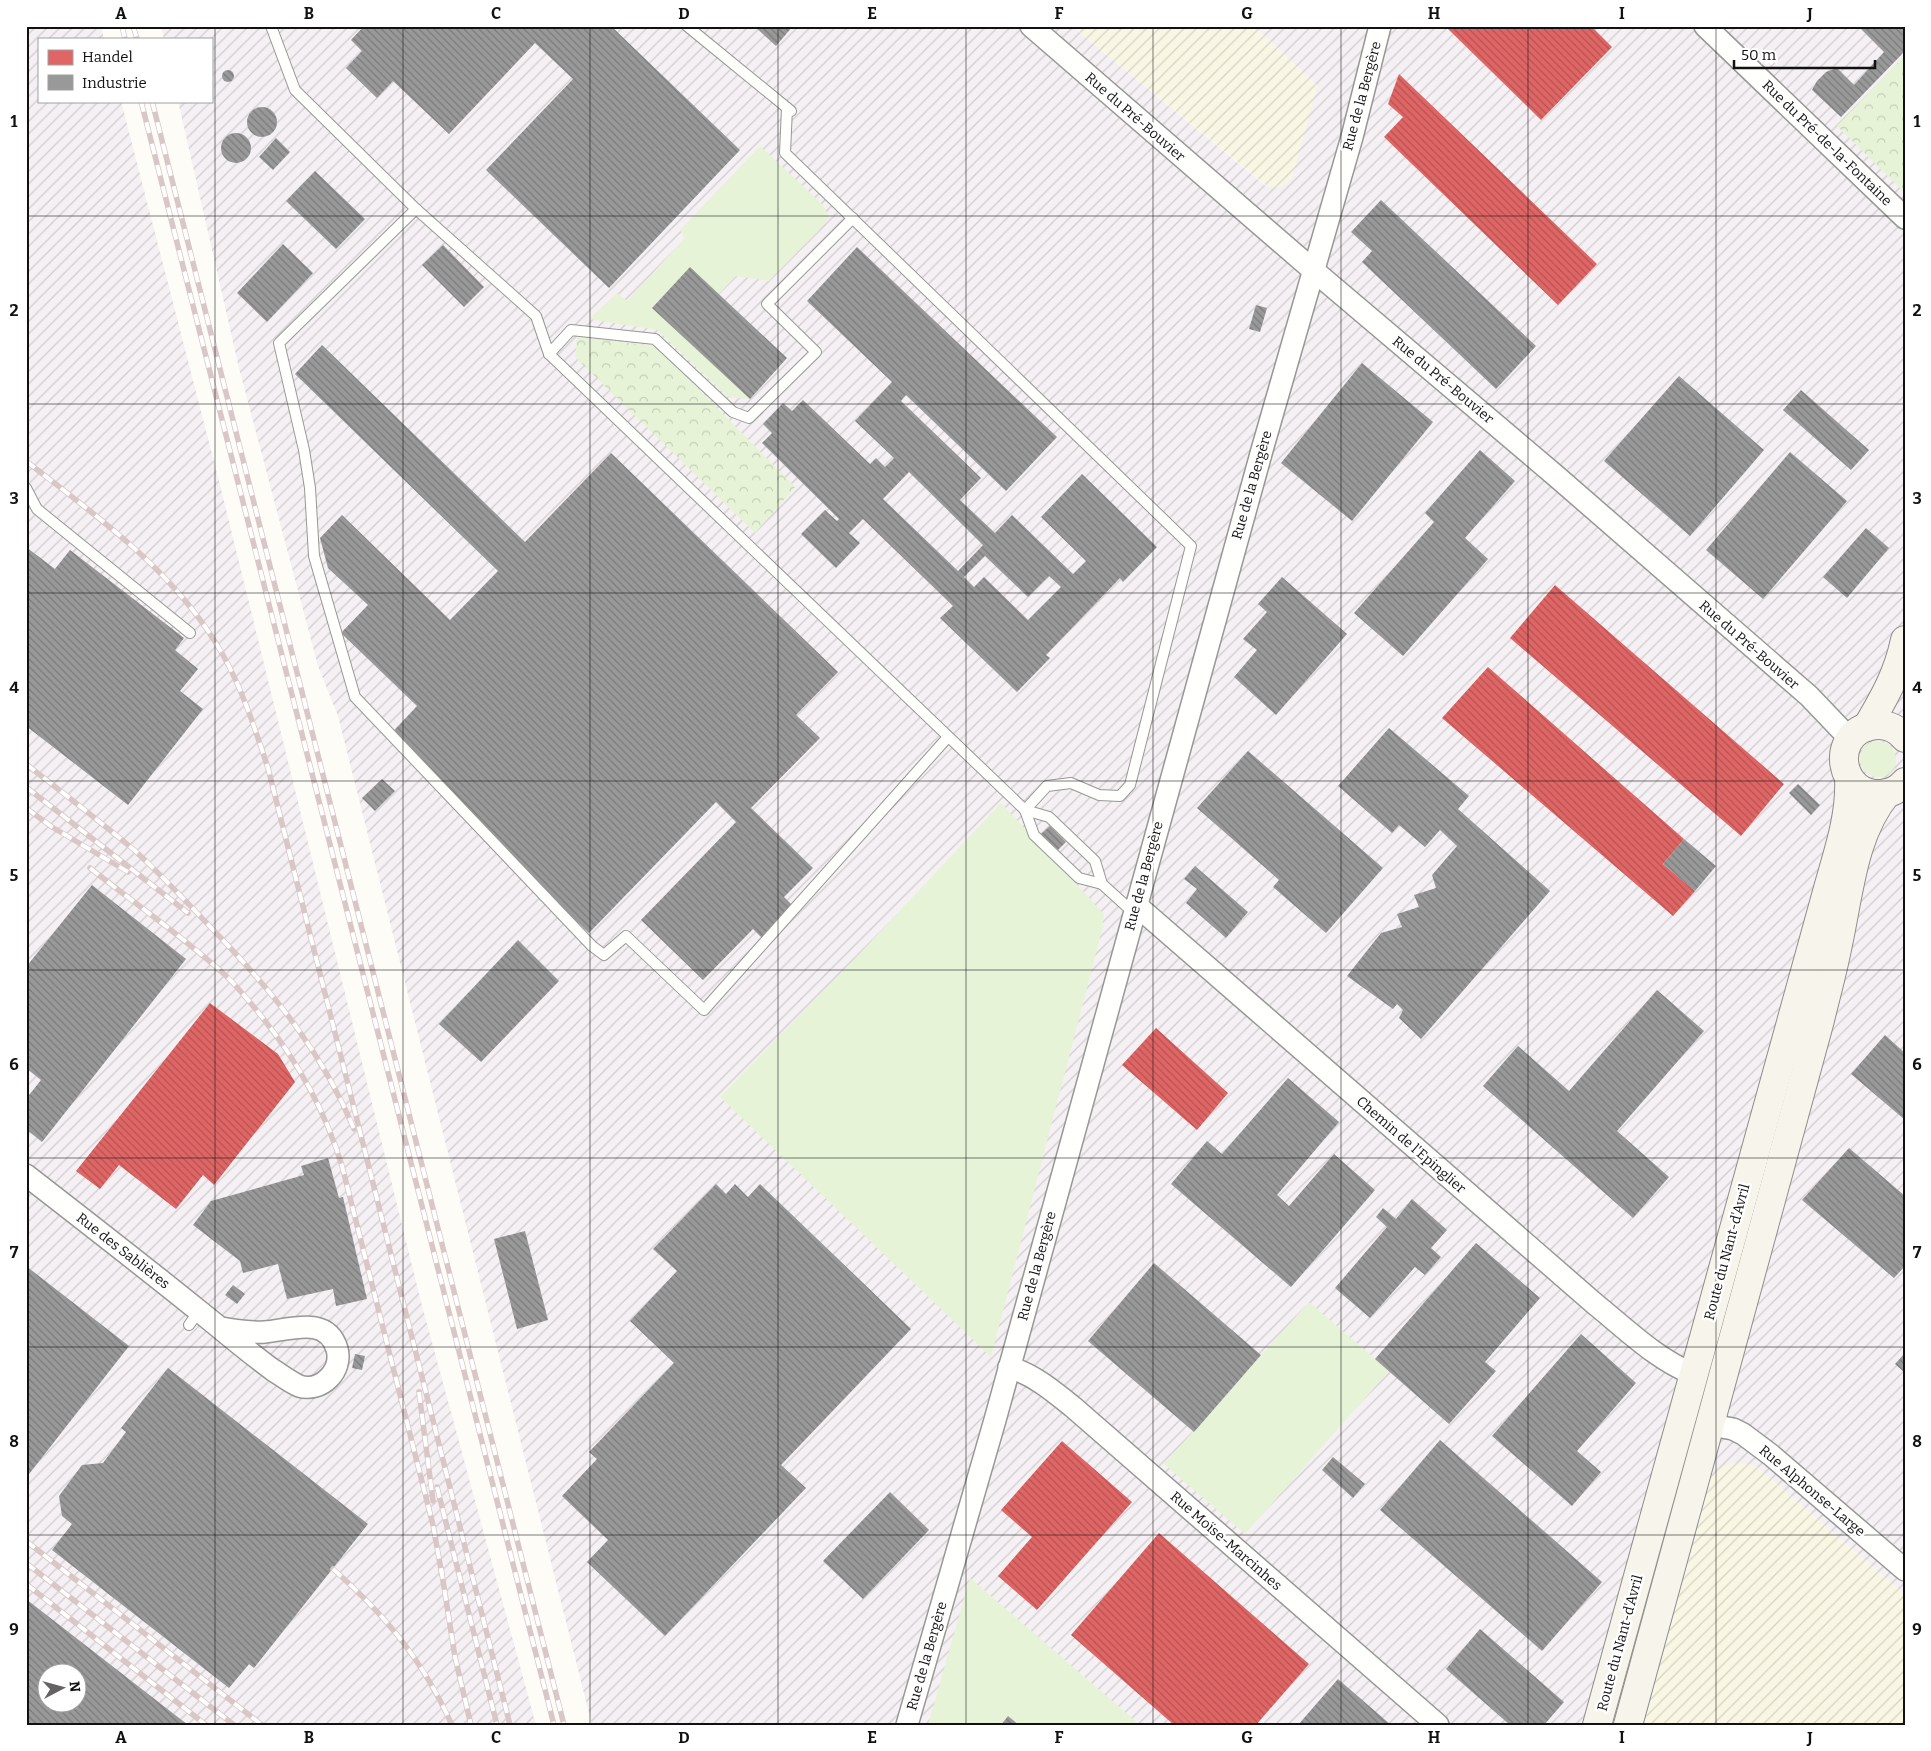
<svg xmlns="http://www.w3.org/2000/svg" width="1931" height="1751" viewBox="0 0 1931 1751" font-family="Bitter,serif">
	<defs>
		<pattern id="industrial-furrows" width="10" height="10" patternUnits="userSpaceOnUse" patternTransform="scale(1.25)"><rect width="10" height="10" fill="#f5f0f3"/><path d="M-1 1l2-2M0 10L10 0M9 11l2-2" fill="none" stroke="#d1cdcf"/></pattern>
		<pattern id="farmland-furrows" width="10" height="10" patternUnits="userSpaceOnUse" patternTransform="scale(1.25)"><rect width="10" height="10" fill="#f9f7e4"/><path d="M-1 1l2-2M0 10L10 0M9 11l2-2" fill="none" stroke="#d4d3c3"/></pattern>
		<pattern id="park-crowns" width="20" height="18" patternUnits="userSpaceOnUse" patternTransform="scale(1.25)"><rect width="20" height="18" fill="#e7f3d7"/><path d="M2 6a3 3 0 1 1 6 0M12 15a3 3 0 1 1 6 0" fill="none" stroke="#c5cfb8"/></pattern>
		<pattern id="shops-back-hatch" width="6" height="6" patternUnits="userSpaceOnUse" patternTransform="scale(1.25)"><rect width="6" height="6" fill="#e06666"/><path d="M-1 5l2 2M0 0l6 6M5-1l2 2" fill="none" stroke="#b45353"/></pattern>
		<pattern id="industry-back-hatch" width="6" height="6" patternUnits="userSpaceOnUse" patternTransform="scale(1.25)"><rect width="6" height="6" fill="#999"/><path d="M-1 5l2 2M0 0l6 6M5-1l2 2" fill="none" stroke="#7b7b7b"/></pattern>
	</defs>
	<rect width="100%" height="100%" fill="#fdfcf7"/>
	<g fill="url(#industrial-furrows)" fill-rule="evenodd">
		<path d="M26,26H101L104,39H39V101H121L220,485L420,1298L536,1725H26ZM48,1674H78V1704H48Z"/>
		<polygon points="161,26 1072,26 1266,186 1317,86 1254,26 1905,26 1905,1595 1758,1468 1748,1464 1711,1480 1644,1725 592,1725 338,716 318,666 239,368 178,101 211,101 211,39 164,39"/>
	</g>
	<g fill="url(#farmland-furrows)">
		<polygon points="1072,26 1254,26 1317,86 1292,178 1282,186 1275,188 1267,186"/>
		<polygon points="1736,1463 1748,1464 1758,1468 1905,1595 1905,1725 1644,1725 1711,1480 1717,1470 1727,1465"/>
	</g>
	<g fill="#e7f3d7">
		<polygon points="760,146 823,205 829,217 820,229 769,281 736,276 719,294 690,267 652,307 750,399 728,397 657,330 589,319 617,293 627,301 685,238 680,230"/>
		<circle cx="1878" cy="759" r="18"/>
		<polygon points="1001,803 1104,914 1102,930 991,1357 720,1097 846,968"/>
		<polygon points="1815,975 1821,976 1687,1463 1682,1462"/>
		<polygon points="1309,1302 1389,1371 1245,1534 1164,1464"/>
		<polygon points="1677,1478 1683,1479 1615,1725 1609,1725"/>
		<polygon points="970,1578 1140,1725 928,1725"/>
	</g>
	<g fill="url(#park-crowns)">
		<polygon points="1905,55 1905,193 1837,126"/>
		<polygon points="577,337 656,346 795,487 755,533 575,357"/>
	</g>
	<g fill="url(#shops-back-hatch)">
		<polygon points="1445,26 1591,26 1612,47 1541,120"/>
		<polygon points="1399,74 1597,264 1558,305 1384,137 1403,117 1388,104"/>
		<polygon points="1555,585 1784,784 1741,836 1510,638"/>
		<polygon points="1488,667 1684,839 1663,864 1695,891 1673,916 1442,718"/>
		<polygon points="210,1003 278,1054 295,1082 214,1185 203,1175 176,1209 119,1165 100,1189 76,1171"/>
		<polygon points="1156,1028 1228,1093 1197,1130 1122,1065"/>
		<polygon points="1062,1441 1132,1502 1037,1610 998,1576 1032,1537 1001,1510"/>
		<polygon points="1159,1533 1309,1664 1256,1725 1174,1725 1071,1635"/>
	</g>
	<g fill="url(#industry-back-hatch)" fill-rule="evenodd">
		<polygon points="364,26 611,26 740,150 609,288 486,170 573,79 535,43 449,134 393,81 377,98 346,68 362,51 351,40"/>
		<polygon points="754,26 793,26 776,46"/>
		<polygon points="1858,26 1905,26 1905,51 1841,117 1812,90 1817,81 1826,72 1837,68 1854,85 1884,52"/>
		<circle cx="228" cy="76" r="6"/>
		<circle cx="262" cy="122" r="15"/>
		<circle cx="236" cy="148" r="15"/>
		<polygon points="276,138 290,152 273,170 259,157"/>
		<polygon points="315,171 365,219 336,249 286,201"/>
		<polygon points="1381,200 1536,346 1496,389 1362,262 1372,251 1351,232"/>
		<polygon points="283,244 313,273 267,322 237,293"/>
		<polygon points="443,245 484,287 464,307 422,265"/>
		<path d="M857,247L1057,437L1006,491L906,395L901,401L981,478L960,500L995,533L1012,515L1073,574L1086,561L1041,517L1082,474L1157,547L1123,582L1120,578L1046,655L1050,658L1017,692L940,618L953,606L863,519L849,533L860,543L836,568L801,534L825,510L837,521L839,519L762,443L772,433L763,424L783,403L792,411L803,400L870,464L876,458L885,467L894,458L855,421L892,382L807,301ZM909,472L983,545L958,571L883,499ZM985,556L1028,597L1049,576L1061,587L1028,620L984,577L974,587L964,577Z"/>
		<polygon points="690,267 787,358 750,399 652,308"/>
		<polygon points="1256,305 1267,308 1260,332 1249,329"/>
		<polygon points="322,345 525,542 611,453 838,672 796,715 820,738 751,808 813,868 784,897 793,906 762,938 753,929 703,980 641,920 736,822 716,802 589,933 387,738 417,706 341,633 368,605 328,568 320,538 342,515 450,620 498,571 295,374"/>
		<polygon points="1362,363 1433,422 1352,521 1281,463"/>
		<polygon points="1679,376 1764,450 1690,536 1604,461"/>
		<polygon points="1801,390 1869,450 1851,470 1783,410"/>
		<polygon points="1480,450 1515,481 1465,538 1488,559 1403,656 1354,613 1434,522 1425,513"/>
		<polygon points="1790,452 1847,501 1763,599 1706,550"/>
		<polygon points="1866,528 1889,548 1847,598 1823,577"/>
		<polygon points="26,547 55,569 70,550 184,638 175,650 198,669 180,691 203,709 128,805 26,726"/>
		<polygon points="1282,577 1347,634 1276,715 1234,677 1257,650 1243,639 1267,612 1258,604"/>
		<polygon points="1389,728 1469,796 1458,809 1550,891 1421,1039 1399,1018 1403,1010 1397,1004 1393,1009 1347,976 1381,933 1402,927 1397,914 1419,907 1414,895 1436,888 1432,875 1457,846 1440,830 1425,847 1399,825 1392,833 1338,786"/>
		<polygon points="1248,751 1383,868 1326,933 1273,887 1279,880 1197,808"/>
		<polygon points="382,779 395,791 375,811 362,798"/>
		<polygon points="1798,784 1820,805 1811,815 1789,793"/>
		<polygon points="1050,826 1066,842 1058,850 1041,834"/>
		<polygon points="1684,839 1716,866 1695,891 1663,864"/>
		<polygon points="1195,866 1248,912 1226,938 1186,903 1197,889 1184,879"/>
		<polygon points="92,885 186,959 42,1142 26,1129 26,1099 41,1080 26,1068 26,967"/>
		<polygon points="518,940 559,981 481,1062 439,1024"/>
		<polygon points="1657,990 1704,1031 1617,1131 1669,1177 1633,1218 1483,1086 1518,1046 1569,1091"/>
		<polygon points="1885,1035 1905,1053 1905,1120 1851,1074"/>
		<polygon points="1288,1078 1339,1122 1277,1195 1289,1206 1334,1154 1375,1190 1291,1287 1171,1184 1207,1141 1222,1154"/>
		<polygon points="1849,1148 1905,1196 1905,1266 1894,1278 1802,1200"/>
		<polygon points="328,1158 339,1198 343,1197 367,1299 336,1306 333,1289 287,1299 278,1264 243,1273 240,1261 193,1225 211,1201 304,1175 301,1166"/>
		<polygon points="716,1184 726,1194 735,1184 748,1197 760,1184 911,1329 781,1465 806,1488 665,1636 587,1562 608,1540 562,1496 597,1459 589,1452 674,1363 630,1321 677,1271 653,1249"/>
		<polygon points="1412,1199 1447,1230 1431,1248 1441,1257 1425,1275 1415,1267 1370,1318 1335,1288 1387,1227 1376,1217 1383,1208 1396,1219"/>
		<polygon points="525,1231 548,1320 517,1329 494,1239"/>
		<polygon points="1476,1243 1540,1298 1485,1362 1496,1371 1449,1424 1375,1359"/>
		<polygon points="1154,1263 1261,1355 1194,1432 1088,1341"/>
		<polygon points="26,1266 129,1346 26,1478"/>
		<polygon points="233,1285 245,1294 237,1304 225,1295"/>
		<polygon points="1581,1334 1636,1383 1577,1451 1601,1472 1572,1506 1492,1436"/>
		<polygon points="1905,1353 1905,1373 1895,1364"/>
		<polygon points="355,1354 365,1356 362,1370 352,1368"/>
		<polygon points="168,1368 368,1524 254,1668 249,1664 229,1688 52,1550 72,1524 62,1516 59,1496 82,1465 103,1463 126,1432 121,1428"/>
		<polygon points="1440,1440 1602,1582 1542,1651 1380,1510"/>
		<polygon points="1333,1457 1365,1484 1353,1498 1322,1470"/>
		<polygon points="890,1492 929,1530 863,1599 823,1561"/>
		<path d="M26,1599L188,1725H26ZM48,1674H78V1704H48Z"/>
		<polygon points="1480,1629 1564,1702 1544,1725 1510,1725 1446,1669"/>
		<polygon points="1338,1679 1391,1725 1298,1725"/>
		<polygon points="1008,1716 1019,1725 1001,1725"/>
	</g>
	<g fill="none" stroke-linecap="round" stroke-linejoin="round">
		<g stroke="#979795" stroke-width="12">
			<g id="service">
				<polyline points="271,26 295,90 416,209 536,316 549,354 1025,810 1049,817 1095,861 1102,884 1134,913"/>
				<polyline points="687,26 791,111"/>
				<polyline points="787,108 785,153 1191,546 1130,785 1120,796 1099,795 1071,783 1047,786 1025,810"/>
				<polyline points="416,209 279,343 304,450 310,488 314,556 355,697 592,946 604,955 626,936 704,1010 948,737"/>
				<polyline points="549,354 571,330 655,339 733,412 749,418 816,352 767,304 853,218"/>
				<polyline points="26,488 37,509 190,633"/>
				<polyline points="1025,810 1034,835 1079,878 1102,884"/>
				<polyline points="189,1325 199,1311"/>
			</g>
		</g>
		<g stroke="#979795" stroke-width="24">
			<g id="minor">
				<polyline points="1031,26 1313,270 1556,476 1809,696 1850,739"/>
				<polyline points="1705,26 1905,218"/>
				<path d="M1136,905L1595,1304C1626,1329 1656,1359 1693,1374"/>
				<path d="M26,1175C84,1220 142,1265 199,1311C224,1331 247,1351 273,1370C281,1375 290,1382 299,1386C321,1393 343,1371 337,1349C327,1315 290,1330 265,1332C250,1333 235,1330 220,1328"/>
				<path d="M1009,1367C1034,1375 1052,1390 1073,1407L1438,1725"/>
				<polyline points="1711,1425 1733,1429 1743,1434 1771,1455 1905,1570"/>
				<polyline points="907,1725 995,1420 1262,450 1352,137 1380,26"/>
			</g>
		</g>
		<g stroke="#8e8d8b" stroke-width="30">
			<g id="secondary">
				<path d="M1867,727C1884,698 1898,674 1905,640"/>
				<path d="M1905,738C1896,727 1884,723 1870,726C1829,736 1839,797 1882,794C1891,793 1899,789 1905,782"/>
				<path d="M1597,1725L1827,892C1837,855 1851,817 1849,778"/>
				<path d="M1628,1725C1693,1490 1757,1255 1820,1020C1826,995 1833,970 1838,944C1849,894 1853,834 1887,793"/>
			</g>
		</g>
		<use href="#service" stroke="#fffffe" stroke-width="10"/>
		<use href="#minor" stroke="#fffffe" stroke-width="21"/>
		<use href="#secondary" stroke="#f6f4eb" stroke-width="28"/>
		<g stroke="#d9c6c7" stroke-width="5.5">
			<g id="rail">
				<polyline points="122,26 125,39"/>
				<polyline points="133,26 137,39"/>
				<polyline points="141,101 554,1725"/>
				<polyline points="152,101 564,1725"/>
				<path d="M26,461C100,519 176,572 223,655C243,691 255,729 268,768L510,1725"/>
				<path d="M26,764C62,792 98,820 133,849C164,877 192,908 221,938C276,996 323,1054 354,1129"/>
				<polyline points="26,787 188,913"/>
				<polyline points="26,808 52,827 128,872"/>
				<path d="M90,868C134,903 182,936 224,974C238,987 250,1002 262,1017C298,1062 325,1110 342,1166L433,1525L442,1575"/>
				<polyline points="419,1392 433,1501"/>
				<polyline points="437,1487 497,1725"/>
				<polyline points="26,1541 262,1725"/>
				<polyline points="26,1563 234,1725"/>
				<polyline points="441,1568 455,1657 471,1725"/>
				<path d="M333,1569C386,1616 422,1659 452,1725"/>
				<polyline points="26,1584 206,1725"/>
			</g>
		</g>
		<use href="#rail" stroke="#fff" stroke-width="4" stroke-dasharray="11" stroke-linecap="butt"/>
	</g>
	<path fill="none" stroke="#111" stroke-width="1" stroke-opacity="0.55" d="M215,26V1725M403,26V1725M590,26V1725M778,26V1725M966,26V1725M1153,26V1725M1341,26V1725M1528,26V1725M1716,26V1725M26,216H1905M26,404H1905M26,593H1905M26,781H1905M26,970H1905M26,1158H1905M26,1347H1905M26,1535H1905"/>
	<g text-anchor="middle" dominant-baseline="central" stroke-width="5" stroke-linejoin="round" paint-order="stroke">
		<g font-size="14" fill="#111" stroke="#fff">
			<text transform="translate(1362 96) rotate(-75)">Rue de la Bergère</text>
			<text transform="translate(1135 117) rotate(41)">Rue du Pré-Bouvier</text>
			<text transform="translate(1827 143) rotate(44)">Rue du Pré-de-la-Fontaine</text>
			<text transform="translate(1443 380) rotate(40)">Rue du Pré-Bouvier</text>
			<text transform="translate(1252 485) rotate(-74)">Rue de la Bergère</text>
			<text transform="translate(1749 645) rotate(41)">Rue du Pré-Bouvier</text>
			<text transform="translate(1144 876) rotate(-75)">Rue de la Bergère</text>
			<text transform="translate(1411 1145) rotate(41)">Chemin de l'Epinglier</text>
			<text transform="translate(123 1251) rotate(38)">Rue des Sablières</text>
			<text transform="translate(1727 1252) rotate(-75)">Route du Nant-d'Avril</text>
			<text transform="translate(1037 1266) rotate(-75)">Rue de la Bergère</text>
			<text transform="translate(1812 1491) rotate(40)">Rue Alphonse-Large</text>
			<text transform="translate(1226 1541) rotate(41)">Rue Moïse-Marcinhes</text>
			<text transform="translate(1620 1643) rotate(-75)">Route du Nant-d'Avril</text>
			<text transform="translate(927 1656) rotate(-74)">Rue de la Bergère</text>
		</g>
	</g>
	<rect width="1931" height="1751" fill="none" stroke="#ffffff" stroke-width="55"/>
	<rect x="38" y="38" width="175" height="65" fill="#ffffff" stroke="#a0a0a0"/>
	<rect x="48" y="50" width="25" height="15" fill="#e06666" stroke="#a0a0a0"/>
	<text x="82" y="62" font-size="15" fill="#111111">Handel</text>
	<rect x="48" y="75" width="25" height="15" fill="#999999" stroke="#a0a0a0"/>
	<text x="82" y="88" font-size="15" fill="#111111">Industrie</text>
	<g transform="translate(62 1688) rotate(84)"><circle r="24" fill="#ffffff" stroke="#a0a0a0"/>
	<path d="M0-4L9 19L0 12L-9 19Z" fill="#646362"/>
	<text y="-8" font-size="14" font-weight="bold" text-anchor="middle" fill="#111111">N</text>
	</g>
	<path d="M1734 60v8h141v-8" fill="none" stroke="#111111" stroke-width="2.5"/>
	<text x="1741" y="60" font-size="15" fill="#111111" stroke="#ffffff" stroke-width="4" paint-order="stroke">50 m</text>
	<rect x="28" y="28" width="1876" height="1696" fill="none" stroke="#111" stroke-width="2"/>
	<g font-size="16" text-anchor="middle" font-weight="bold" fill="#111">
		<text x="121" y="19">A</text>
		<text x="309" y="19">B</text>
		<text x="496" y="19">C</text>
		<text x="684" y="19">D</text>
		<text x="872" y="19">E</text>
		<text x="1059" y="19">F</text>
		<text x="1247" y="19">G</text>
		<text x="1434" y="19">H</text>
		<text x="1622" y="19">I</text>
		<text x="1810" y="19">J</text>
		<text x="14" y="127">1</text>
		<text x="1917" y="127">1</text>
		<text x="14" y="316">2</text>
		<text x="1917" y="316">2</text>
		<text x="14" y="504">3</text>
		<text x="1917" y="504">3</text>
		<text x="14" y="693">4</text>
		<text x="1917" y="693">4</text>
		<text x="14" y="881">5</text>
		<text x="1917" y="881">5</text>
		<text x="14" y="1070">6</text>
		<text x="1917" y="1070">6</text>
		<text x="14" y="1258">7</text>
		<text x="1917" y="1258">7</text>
		<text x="14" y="1447">8</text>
		<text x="1917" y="1447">8</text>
		<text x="14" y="1635">9</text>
		<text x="1917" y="1635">9</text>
		<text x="121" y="1743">A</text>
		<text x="309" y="1743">B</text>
		<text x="496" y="1743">C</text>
		<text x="684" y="1743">D</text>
		<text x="872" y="1743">E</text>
		<text x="1059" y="1743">F</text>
		<text x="1247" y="1743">G</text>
		<text x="1434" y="1743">H</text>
		<text x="1622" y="1743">I</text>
		<text x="1810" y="1743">J</text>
	</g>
</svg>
